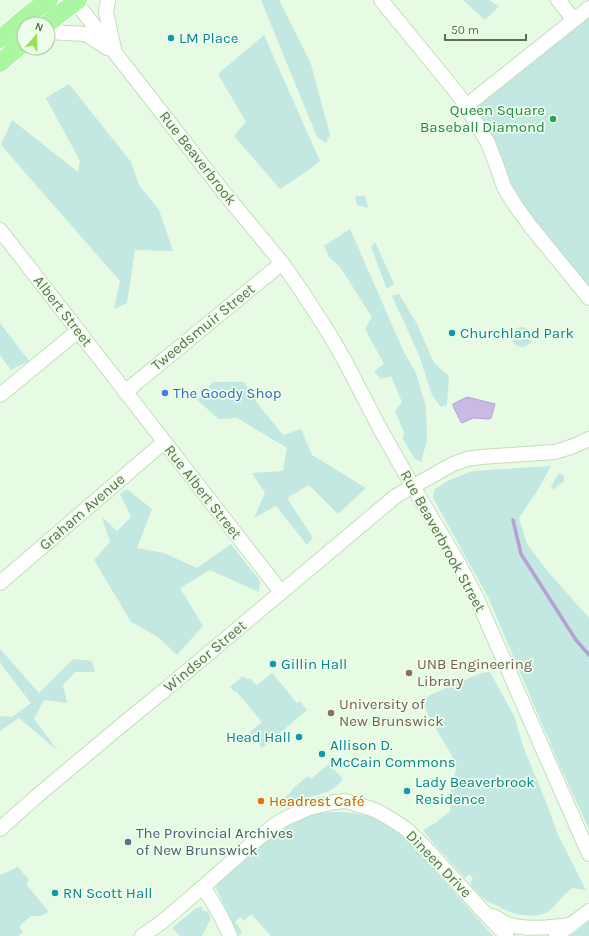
<svg xmlns="http://www.w3.org/2000/svg" width="589" height="936" viewBox="0 0 589 936" font-family="Karla,sans-serif">
	<rect width="100%" height="100%" fill="#e7fbe4"/>
	<g fill="#c3e7e1">
		<polygon points="261,0 279,0 311,64 330,135 326,143 317,137"/>
		<polygon points="463,0 489,0 499,6 485,20"/>
		<polygon points="589,8 589,298 531,227 466,106"/>
		<polygon points="264,35 320,161 306,172 280,189 234,136 246,122 218,74"/>
		<polygon points="69,84 131,162 139,185 159,210 173,251 135,250 127,303 114,309 120,281 1,145 12,120 78,172 80,161 46,98"/>
		<polygon points="355,196 365,196 368,208 357,205"/>
		<polygon points="350,229 404,352 416,373 426,407 427,440 421,462 415,459 403,439 404,432 395,411 402,402 391,376 381,379 374,371 384,364 365,329 372,317 340,267 329,257 324,246"/>
		<polygon points="375,242 394,284 387,289 371,247"/>
		<polygon points="399,294 417,324 434,363 449,376 447,405 441,407 432,395 419,355 392,296"/>
		<polygon points="0,323 29,361 11,370 0,355"/>
		<circle cx="522" cy="337" r="10"/>
		<polygon points="213,382 244,382 258,404 283,435 301,429 312,455 366,488 338,514 309,485 287,498 313,538 307,545 276,506 254,518 265,493 252,473 283,471 287,448 237,418 219,419 197,400"/>
		<path d="M551,466L537,491L519,518L527,544L549,573L589,618V829L560,766L488,597L433,498L434,490C446,481 459,475 474,471Z"/>
		<path d="M558,474C563,473 565,477 564,481L554,489H553L551,487L552,485Z"/>
		<polygon points="127,489 152,509 137,548 164,553 197,568 231,544 260,581 259,592 210,570 180,588 203,626 177,655 158,637 131,622 94,560 110,542 102,517 117,531 131,517 120,494"/>
		<polygon points="0,649 39,693 73,659 92,661 95,672 75,672 63,685 67,703 44,700 34,719 58,751 19,718 0,731 0,716 12,717 31,703 0,663"/>
		<path d="M490,672L515,718L523,746L546,802L558,835L586,890L572,888C566,893 561,898 556,904C554,906 552,909 549,911C535,920 512,915 498,906C485,902 477,893 470,883L473,878L469,874L465,878L436,846L423,830L437,822L450,811L451,787L456,769L452,756L429,717L424,706L423,703L424,700L430,695L481,673Z"/>
		<polygon points="272,673 297,703 300,701 307,710 262,748 249,733 262,722 236,691 234,692 230,687 243,676 245,678 248,679 250,678 255,684 257,685"/>
		<path d="M329,764L343,779C332,793 323,793 307,798C299,800 292,803 283,805L284,804L281,801L292,791L291,790L308,776L311,779Z"/>
		<path d="M335,812C351,812 367,814 382,822C405,834 421,855 438,874C456,895 475,915 493,936H271L251,914L244,921L240,917L235,922L241,930L242,933L240,935L238,934L216,888L217,884L257,849L287,825L308,816L319,813Z"/>
		<polygon points="18,867 29,880 26,884 49,912 40,916 31,916 19,926 23,932 18,936 0,936 0,875"/>
		<polygon points="202,906 202,910 208,912 211,918 202,936 180,936 172,928 195,909"/>
		<polygon points="589,921 589,936 570,936"/>
	</g>
	<polygon fill="#c9b9e3" stroke="#b5a0d4" points="467,397 495,404 491,418 489,419 473,418 462,423 461,422 453,406 453,404"/>
	<g fill="none" stroke-linecap="round" stroke-linejoin="round">
		<polyline stroke="#b5a0d4" stroke-width="3.5" points="513,520 521,554 576,640 589,655"/>
		<g stroke="#c6dcbd" stroke-width="16">
			<g id="minor">
				<polyline points="74,0 225,194 282,263 301,290 330,335 346,363 378,425 405,473 459,564 477,599 589,854"/>
				<polyline points="108,0 106,12 114,49"/>
				<polyline points="381,0 457,93 466,106 488,143 498,169 504,187 515,205 531,227 589,298"/>
				<polyline points="558,0 574,20"/>
				<polyline points="48,32 86,34 107,48"/>
				<polyline points="466,106 589,8"/>
				<polyline points="0,230 281,592"/>
				<polyline points="125,392 282,263"/>
				<polyline points="0,395 78,331"/>
				<polyline points="0,583 164,442"/>
				<path d="M0,829L37,796L123,724L172,684L396,496L453,464L467,459L481,457L554,452C567,449 577,445 589,439"/>
				<path d="M203,887C214,903 223,918 230,936"/>
				<path d="M493,916C497,918 501,921 504,923C525,931 549,927 571,925"/>
				<polyline points="142,936 162,922 203,887 249,846 272,827 286,818 309,808 335,802 345,801 363,806 377,811 391,819 406,829 422,844 482,910 507,936"/>
				<polyline points="556,936 589,911"/>
			</g>
		</g>
		<g stroke="#fff" stroke-width="20">
			<g id="major">
				<polyline points="47,24 78,0"/>
				<polyline points="0,39 32,12 49,0"/>
				<polyline points="0,63 24,42"/>
			</g>
		</g>
		<use href="#minor" stroke="#fff" stroke-width="14"/>
		<use href="#major" stroke="#abf6a0" stroke-width="18"/>
	</g>
	<g fill="#0f9aa8" stroke="#edfeea" stroke-width="1.5">
		<circle cx="171" cy="38" r="4"/>
		<circle cx="452" cy="333" r="4"/>
		<circle cx="273" cy="664" r="4"/>
		<circle cx="299" cy="737" r="4"/>
		<circle cx="322" cy="754" r="4"/>
		<circle cx="407" cy="791" r="4"/>
		<circle cx="55" cy="893" r="4"/>
	</g>
	<circle fill="#2e9e5b" stroke="#edfeea" stroke-width="1.5" cx="553" cy="119" r="4"/>
	<circle fill="#3f7fe0" stroke="#edfeea" stroke-width="1.5" cx="165" cy="393" r="4"/>
	<g fill="#8d6e63" stroke="#edfeea" stroke-width="1.5">
		<circle cx="409" cy="673" r="4"/>
		<circle cx="331" cy="713" r="4"/>
	</g>
	<circle fill="#e8710a" stroke="#edfeea" stroke-width="1.5" cx="261" cy="801" r="4"/>
	<circle fill="#5c6f8a" stroke="#edfeea" stroke-width="1.5" cx="128" cy="842" r="4"/>
	<g text-anchor="middle" dominant-baseline="central" stroke-width="3.5" stroke-linejoin="round" paint-order="stroke">
		<g font-size="15" fill="#0d838f" stroke="#edfeea" text-anchor="start">
			<text x="179" y="38">LM Place</text>
			<text x="460" y="333">Churchland Park</text>
			<text x="281" y="664">Gillin Hall</text>
			<text x="291" y="737" text-anchor="end">Head Hall</text>
			<text x="330" y="745">Allison D.<tspan x="330" dy="17">McCain Commons</tspan></text>
			<text x="415" y="782">Lady Beaverbrook<tspan x="415" dy="17">Residence</tspan></text>
			<text x="63" y="893">RN Scott Hall</text>
		</g>
		<g font-size="15" fill="#27864d" stroke="#edfeea" text-anchor="end">
			<text x="545" y="110">Queen Square<tspan x="545" dy="17">Baseball Diamond</tspan></text>
		</g>
		<g font-size="15" fill="#5b714b" stroke="#edfeea">
			<text transform="translate(198 158) rotate(52)">Rue Beaverbrook</text>
			<text transform="translate(63 311) rotate(52)">Albert Street</text>
			<text transform="translate(203 327) rotate(-39)">Tweedsmuir Street</text>
			<text transform="translate(203 492) rotate(52)">Rue Albert Street</text>
			<text transform="translate(82 512) rotate(-41)">Graham Avenue</text>
			<text transform="translate(443 541) rotate(61)">Rue Beaverbrook Street</text>
			<text transform="translate(205 656) rotate(-40)">Windsor Street</text>
			<text transform="translate(439 864) rotate(46)">Dineen Drive</text>
		</g>
		<g font-size="15" fill="#366cbe" stroke="#edfeea" text-anchor="start">
			<text x="173" y="393">The Goody Shop</text>
		</g>
		<g font-size="15" fill="#785e54" stroke="#edfeea" text-anchor="start">
			<text x="417" y="664">UNB Engineering<tspan x="417" dy="17">Library</tspan></text>
			<text x="339" y="704">University of<tspan x="339" dy="17">New Brunswick</tspan></text>
		</g>
		<g font-size="15" fill="#c56008" stroke="#edfeea" text-anchor="start">
			<text x="269" y="801">Headrest Café</text>
		</g>
		<g font-size="15" fill="#4e5e75" stroke="#edfeea" text-anchor="start">
			<text x="136" y="833">The Provincial Archives<tspan x="136" dy="17">of New Brunswick</tspan></text>
		</g>
	</g>
	<g transform="translate(36 36) rotate(20)"><circle r="19" fill="#edfeea" stroke="#b3c6aa"/>
	<path d="M0-3L7 15L0 10L-7 15Z" fill="#9cde50"/>
	<text y="-6" font-size="11" font-weight="bold" text-anchor="middle" fill="#5b714b">N</text>
	</g>
	<path d="M445 34v6h81v-6" fill="none" stroke="#5b714b" stroke-width="2"/>
	<text x="451" y="34" font-size="12" fill="#5b714b" stroke="#edfeea" stroke-width="3" paint-order="stroke">50 m</text>
</svg>
